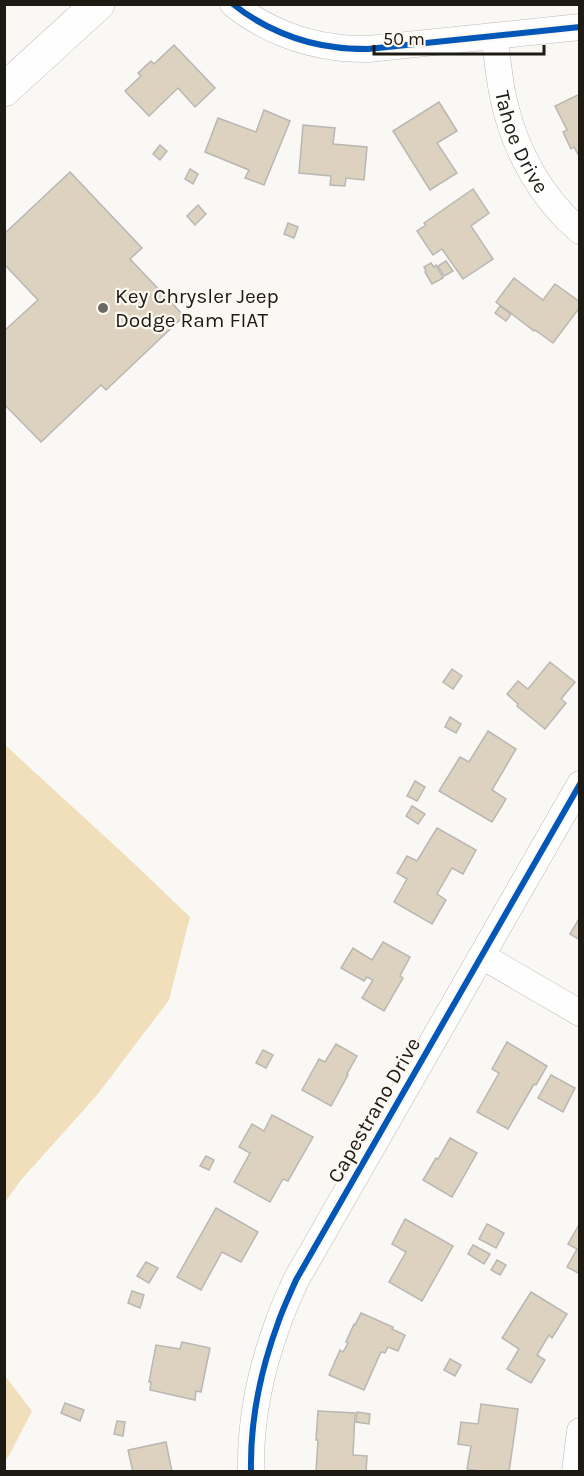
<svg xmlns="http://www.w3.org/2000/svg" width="584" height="1476" viewBox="0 0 584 1476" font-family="Karla,sans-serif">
	<rect width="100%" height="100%" fill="#faf8f5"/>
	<g fill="#f1deba">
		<polygon points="5,745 126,856 190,917 169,1000 97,1095 21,1180 5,1202"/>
		<polygon points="5,1376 32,1411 13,1448 5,1462"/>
	</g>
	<g fill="#dcd2bf" stroke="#bab7b2" stroke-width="1.5">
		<polygon points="174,45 215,88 195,107 178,88 149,116 125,91 141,76 138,73 151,61 154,64"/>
		<polygon points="580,94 580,158 574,147 571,149 563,132 567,130 555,106"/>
		<polygon points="439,102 457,131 437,143 457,173 430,190 393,131"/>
		<polygon points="264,110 290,121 264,185 245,178 249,170 205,152 218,118 256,132"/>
		<polygon points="303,125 335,128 333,144 367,147 364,180 346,178 345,186 330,185 331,176 299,173"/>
		<polygon points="160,145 167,151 160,160 153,154"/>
		<polygon points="190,169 198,174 193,184 185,179"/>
		<polygon points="70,172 142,248 130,259 184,316 106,390 101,385 41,442 4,404 4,331 38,300 4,264 4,234"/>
		<polygon points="473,189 489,213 471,226 493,259 463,279 442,249 433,255 417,231 426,225 424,223"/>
		<polygon points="198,205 206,214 195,225 187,216"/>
		<polygon points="288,223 298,227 294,238 284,234"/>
		<polygon points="446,261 453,271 444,276 438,266"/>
		<polygon points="431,263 434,267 436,265 443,278 432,284 425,272 426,271 424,267"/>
		<polygon points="514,278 543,300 555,284 580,302 580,307 553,343 535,330 534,331 496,302"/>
		<polygon points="500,306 511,314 506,321 495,313"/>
		<polygon points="550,662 575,682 561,699 566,703 545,729 517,706 518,704 507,694 518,681 528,689"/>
		<polygon points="452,669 462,676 453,689 443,682"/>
		<polygon points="450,717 461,724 456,733 445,727"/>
		<polygon points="488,731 516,749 492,790 506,799 492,822 439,791 460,757 469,762"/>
		<polygon points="415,781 425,787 417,801 407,796"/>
		<polygon points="412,806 425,814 418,824 406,816"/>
		<polygon points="437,828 476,850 463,874 452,868 437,894 446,900 432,924 394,902 407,879 397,873 407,856 417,861"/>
		<polygon points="580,917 580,940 570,934"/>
		<polygon points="383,942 410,957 400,976 403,978 384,1011 362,998 373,980 367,977 364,981 341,968 353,948 372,960"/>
		<polygon points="507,1042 547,1066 536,1085 534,1084 508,1129 477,1112 499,1073 492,1069"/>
		<polygon points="336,1044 357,1056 347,1074 348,1075 331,1106 302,1090 319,1059 325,1062"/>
		<polygon points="263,1050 273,1055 266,1068 256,1063"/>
		<polygon points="551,1075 575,1088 563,1112 538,1098"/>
		<polygon points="272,1115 313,1137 288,1181 283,1179 270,1202 234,1182 250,1153 239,1147 252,1124 264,1131"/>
		<polygon points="450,1138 477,1153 452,1197 423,1180 436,1158 438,1159"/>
		<polygon points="206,1156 214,1160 209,1170 200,1166"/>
		<polygon points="216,1208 258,1232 241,1262 222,1252 201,1290 177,1277"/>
		<polygon points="405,1219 453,1246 422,1301 389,1282 406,1252 392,1244"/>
		<polygon points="580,1223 580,1274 567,1267 577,1249 568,1244"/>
		<polygon points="487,1224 504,1233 496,1248 479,1239"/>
		<polygon points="473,1245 490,1254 484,1264 468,1254"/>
		<polygon points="497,1260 506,1265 500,1275 491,1270"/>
		<polygon points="146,1262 158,1268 149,1283 137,1276"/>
		<polygon points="132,1291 144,1295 140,1308 128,1303"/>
		<polygon points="531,1292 567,1314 552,1338 549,1335 537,1355 545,1360 531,1383 507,1369 519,1349 502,1338"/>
		<polygon points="361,1313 393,1327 392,1329 405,1335 398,1351 388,1347 385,1353 381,1352 364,1390 329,1375 340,1350 343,1352 348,1343 346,1342 354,1324 355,1325"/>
		<polygon points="182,1342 210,1348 201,1392 196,1391 195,1400 150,1390 151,1382 149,1382 156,1345 180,1349"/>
		<polygon points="450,1359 461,1365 455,1376 444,1370"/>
		<polygon points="65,1403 84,1410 80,1421 61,1413"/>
		<polygon points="481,1404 518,1409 509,1472 486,1472 467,1469 471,1446 458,1444 461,1422 478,1424"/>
		<polygon points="318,1411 355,1413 353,1455 367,1456 366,1472 316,1472 318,1440 316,1440"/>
		<polygon points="357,1412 370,1414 369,1424 356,1422"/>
		<polygon points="117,1421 125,1422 123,1436 114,1434"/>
		<polygon points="166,1442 172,1472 133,1472 128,1450"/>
	</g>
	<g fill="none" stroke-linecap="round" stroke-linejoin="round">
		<g stroke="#bebab6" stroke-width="27">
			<g id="street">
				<path d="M233,4C261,27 299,43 335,47C346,49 357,49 368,49L580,27"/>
				<path id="s1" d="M494,36C498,59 499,83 505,105C516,152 542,199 580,231"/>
				<polyline points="482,956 580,1013"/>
				<path d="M251,1472C250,1422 261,1369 278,1323C283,1308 290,1294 296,1280L580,784"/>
				<polyline points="575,1472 580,1431"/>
			</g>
		</g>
		<g stroke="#bebab6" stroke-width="34">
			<polyline id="highway" points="4,90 98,4"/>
		</g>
		<use href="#street" stroke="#fefefe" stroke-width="26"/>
		<use href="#highway" stroke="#fefefe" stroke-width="33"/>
		<g stroke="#fdf9f2" stroke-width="10">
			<g id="cycleway">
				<path d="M233,4C261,27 299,43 335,47C346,49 357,49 368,49L580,27"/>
				<path d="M251,1472C250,1422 261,1369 278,1323C283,1308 290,1294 296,1280L580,784"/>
			</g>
		</g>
		<use href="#cycleway" stroke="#0057b8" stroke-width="6"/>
	</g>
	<circle fill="#6a6862" stroke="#fdf9f2" stroke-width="2" cx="103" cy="308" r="6"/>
	<g text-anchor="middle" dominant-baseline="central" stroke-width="4.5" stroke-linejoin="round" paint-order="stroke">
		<g font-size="21" fill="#1d1a13" stroke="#fdf9f2">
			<text stroke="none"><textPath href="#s1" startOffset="110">Tahoe Drive</textPath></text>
			<text transform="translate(374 1110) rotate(-60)">Capestrano Drive</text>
		</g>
		<g font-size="21" fill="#1d1a13" stroke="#fdf9f2" text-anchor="start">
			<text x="115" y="296">Key Chrysler Jeep<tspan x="115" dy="24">Dodge Ram FIAT</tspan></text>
		</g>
	</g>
	<rect width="584" height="1476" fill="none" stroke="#1d1a13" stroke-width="12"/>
	<path d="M374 45v9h170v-9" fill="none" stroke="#1d1a13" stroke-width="3"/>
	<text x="383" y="45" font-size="18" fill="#1d1a13" stroke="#fdf9f2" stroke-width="4.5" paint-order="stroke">50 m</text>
</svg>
